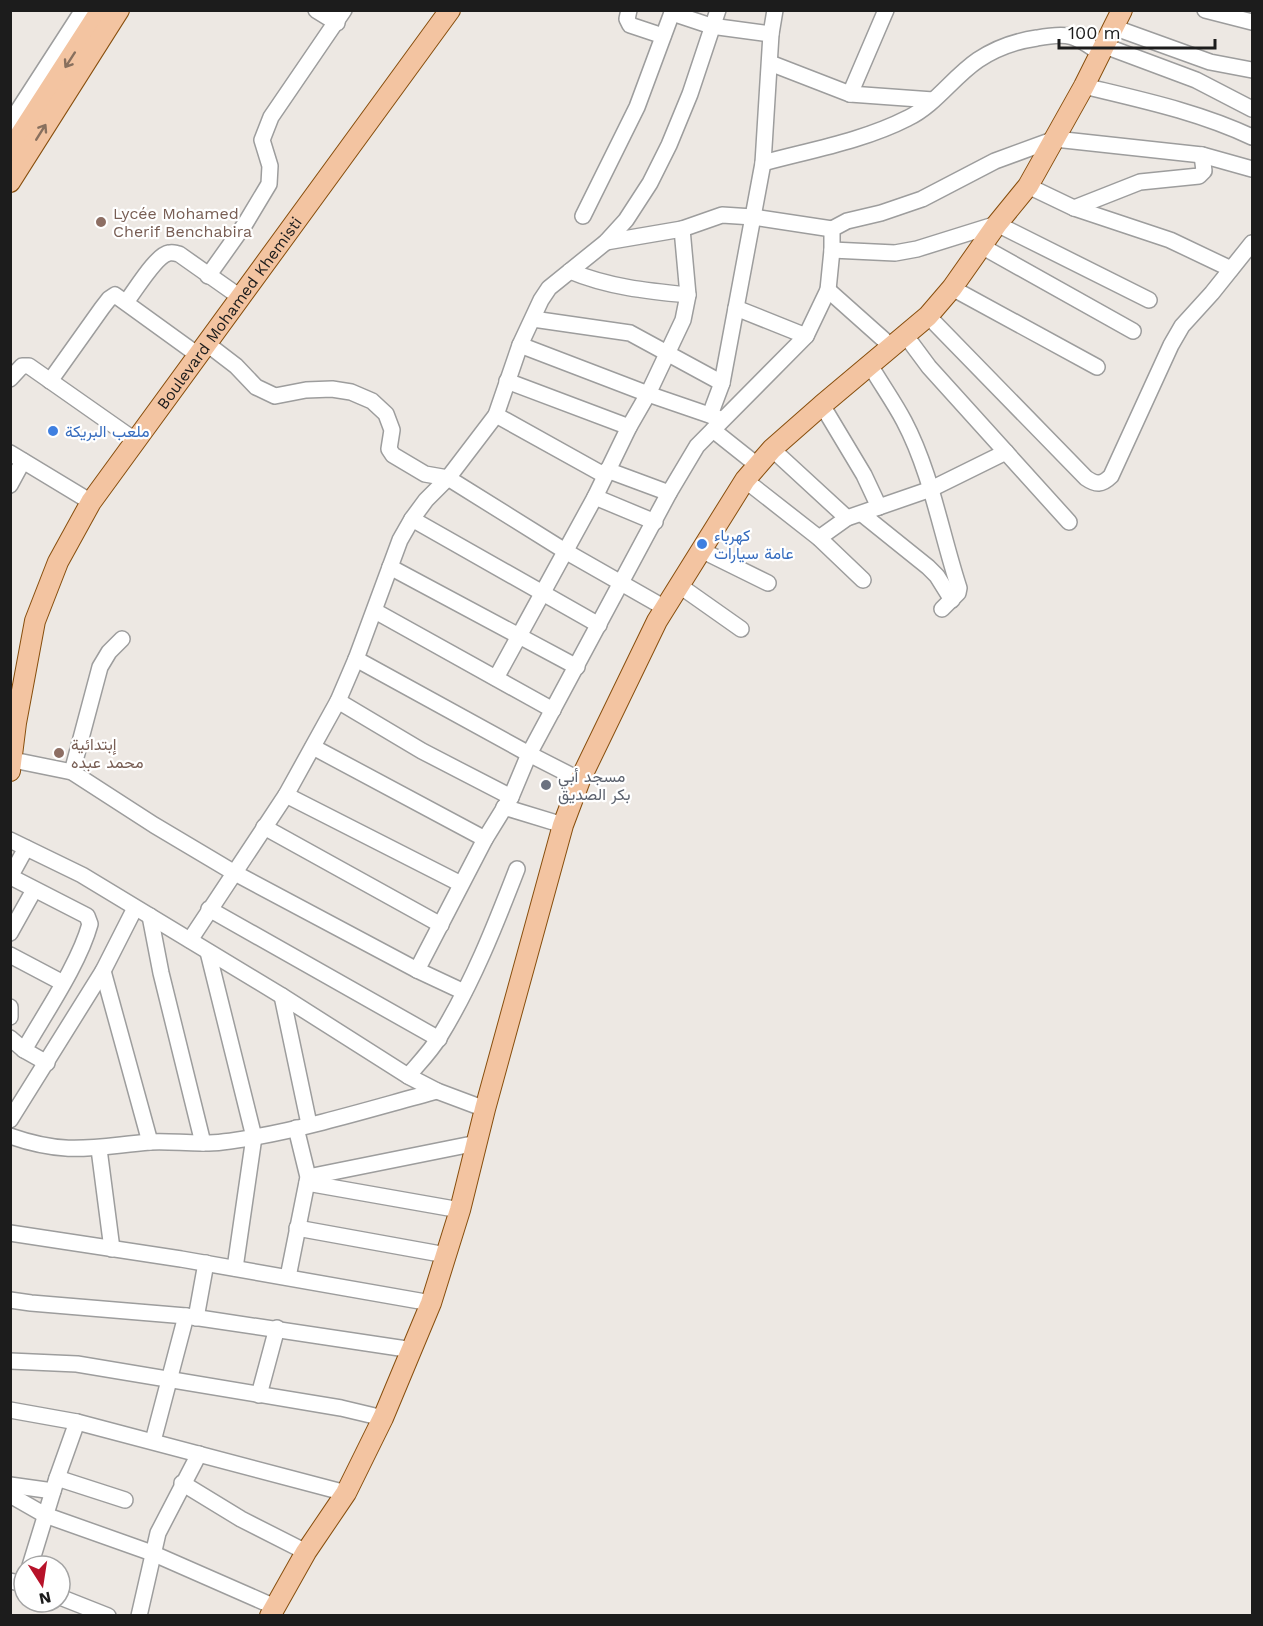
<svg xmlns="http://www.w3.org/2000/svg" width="1263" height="1626" viewBox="0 0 1263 1626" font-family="'Work Sans',Vazirmatn,sans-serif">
	<rect width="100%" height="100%" fill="#ede8e3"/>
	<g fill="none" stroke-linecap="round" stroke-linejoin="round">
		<g stroke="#9d9d9d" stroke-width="18">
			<g id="minor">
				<polyline points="316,10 337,23"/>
				<polyline points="629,10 627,19 630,25 663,36"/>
				<polyline points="1205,10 1252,22"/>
				<polyline points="672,13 711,26 771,34"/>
				<polyline points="1113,27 1210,62 1252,70"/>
				<polyline points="1105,46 1196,80 1252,109"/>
				<polyline points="770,63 850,94 933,100"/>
				<path d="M1084,86C1142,100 1199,112 1252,137"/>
				<polyline points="850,94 886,10"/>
				<polyline points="10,123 83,10"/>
				<path d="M763,163C811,150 863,141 908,118C935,105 953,77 978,60C996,48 1016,41 1037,38C1069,32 1075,35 1100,53"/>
				<polyline points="1028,186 1074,208 1170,240 1231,269"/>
				<polyline points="1074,208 1140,182 1199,176 1204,171 1202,155"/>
				<polyline points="583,216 637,107 673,10"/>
				<polyline points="606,242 682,229 722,215 753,217 832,229"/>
				<polyline points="983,247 1133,331"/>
				<polyline points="832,250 895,253 917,249 997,224 1149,300"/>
				<path d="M570,271C608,287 647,291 688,295"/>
				<polyline points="208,276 245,224 269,184 270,166 262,140 271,117 344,10"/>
				<polyline points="952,288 1097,367"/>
				<polyline points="828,290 892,347"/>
				<path d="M126,302C135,291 156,255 169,253C173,252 174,253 179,254L240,297"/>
				<polyline points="736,308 806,336"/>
				<path d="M928,316L1086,478C1096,485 1102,485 1111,476L1171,345L1182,326L1212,293L1252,243"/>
				<polyline points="533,319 630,333 722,383"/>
				<polyline points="906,336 929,367 1069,522"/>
				<polyline points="206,343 236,366 256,387 275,396 306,390 332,389 351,392 372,401 386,414 392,430 389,449 393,455 425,474 448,478 565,551 665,608"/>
				<polyline points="520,345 648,394 718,418"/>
				<path d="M870,365C881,384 894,402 904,421C931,472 941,533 959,588L958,593L942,609"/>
				<polyline points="10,379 22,366 29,366 136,441"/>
				<polyline points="50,381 102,308 109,299 115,295 198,355"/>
				<polyline points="507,381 629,427"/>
				<polyline points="822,405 864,475 879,507"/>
				<polyline points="496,415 604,475"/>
				<polyline points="710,415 722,383 763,163 771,34 775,10"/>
				<polyline points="713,430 757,465"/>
				<polyline points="772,449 847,518"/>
				<polyline points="10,453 91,502"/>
				<polyline points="607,470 669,493"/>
				<polyline points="745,480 819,538 863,580"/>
				<polyline points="10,485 23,461"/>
				<polyline points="595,497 655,522"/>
				<polyline points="862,514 928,567 937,576 952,600"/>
				<polyline points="412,519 599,625"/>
				<polyline points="819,538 847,518 931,489 1006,452"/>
				<polyline points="701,550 768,583"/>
				<polyline points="390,567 577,667"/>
				<polyline points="680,586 741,629"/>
				<polyline points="375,611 553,710"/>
				<polyline points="356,659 529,754 580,780"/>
				<polyline points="496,678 595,497 629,427 648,394 683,320 688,295 682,229"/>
				<polyline points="338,701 422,751 511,797"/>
				<polyline points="313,747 485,839"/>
				<polyline points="13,760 72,772 154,825 233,872 417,970 464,992"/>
				<polyline points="72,772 100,667 109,652 122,639"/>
				<polyline points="286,795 461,884"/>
				<polyline points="504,807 563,825"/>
				<polyline points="264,827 441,925"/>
				<polyline points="10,840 82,875 282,996 408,1076 437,1091 485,1109"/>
				<polyline points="10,877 26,848"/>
				<path d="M11,877L87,916L90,924C79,964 45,1013 24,1050"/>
				<polyline points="209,909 439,1039"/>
				<polyline points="150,916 161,973 203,1143"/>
				<polyline points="10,933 34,890"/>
				<polyline points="190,940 286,795 338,701 356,659 400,540 412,519 426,500 448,478 496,415 520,345 541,300 549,288 606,242 626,220 650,183 669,145 690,94 718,10"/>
				<polyline points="208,952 254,1137 235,1268"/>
				<polyline points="10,955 63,983"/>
				<polyline points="417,970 485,839 511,797 529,754 669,493 697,446 806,336 828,290 832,250 832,229 847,221 881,213 922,199 995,161 1055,139 1202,155 1252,169"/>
				<polyline points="103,971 150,1142"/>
				<polyline points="282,996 309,1124"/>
				<polyline points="10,1007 10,1017"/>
				<polyline points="10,1038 24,1050 47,1063"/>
				<path d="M408,1076C419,1063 431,1051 440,1036C472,984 495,926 517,869"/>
				<polyline points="10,1120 103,971 135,908"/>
				<path d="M10,1136C67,1156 93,1147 150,1142C167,1141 183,1143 200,1143C218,1144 238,1140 255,1137C316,1126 377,1107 437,1091"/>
				<polyline points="99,1149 112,1249"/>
				<polyline points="308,1177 477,1143"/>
				<polyline points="307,1183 460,1210"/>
				<polyline points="297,1228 446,1255"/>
				<polyline points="10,1233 181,1259 431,1303"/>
				<polyline points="288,1277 308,1177 296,1128"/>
				<polyline points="10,1300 31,1303 186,1316 413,1350"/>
				<polyline points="196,1318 206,1263"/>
				<polyline points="10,1361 77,1364 341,1408 383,1418"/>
				<polyline points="259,1395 277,1328"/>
				<polyline points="10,1410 77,1422 346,1493"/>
				<polyline points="153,1441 186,1316"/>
				<polyline points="57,1478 125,1500"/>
				<polyline points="182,1483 241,1519 306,1552"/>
				<polyline points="10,1485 53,1491"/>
				<polyline points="10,1495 45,1515 152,1553 275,1607"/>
				<polyline points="30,1566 57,1478 77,1422"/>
				<polyline points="10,1581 24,1584"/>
				<polyline points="60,1597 108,1616"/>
				<polyline points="139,1616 158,1533 199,1454"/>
			</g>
		</g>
		<g stroke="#874e0d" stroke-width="22">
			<g id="major">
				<polyline points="10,151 101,10"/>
				<polyline points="10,182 119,10"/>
				<path id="s1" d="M10,771L16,723L35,621L58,562L91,502L450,10"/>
				<polyline points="270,1616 306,1552 346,1493 383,1418 431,1303 460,1210 485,1109 563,825 580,780 657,621 745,480 772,449 822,405 928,316 952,288 997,224 1028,186 1084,86 1122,10"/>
			</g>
		</g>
		<use href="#minor" stroke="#fff" stroke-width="15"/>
		<use href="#major" stroke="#f3c4a1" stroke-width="20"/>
	</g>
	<defs><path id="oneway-shaft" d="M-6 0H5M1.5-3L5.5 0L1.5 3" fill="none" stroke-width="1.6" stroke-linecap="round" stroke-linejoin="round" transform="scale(1.5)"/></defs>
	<g stroke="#88705e">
		<use href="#oneway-shaft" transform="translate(70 60) rotate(123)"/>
		<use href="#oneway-shaft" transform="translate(41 132) rotate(-58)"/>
	</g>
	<g fill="#8d6e63" stroke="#fff" stroke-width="2">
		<circle cx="101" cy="222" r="6"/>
		<circle cx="59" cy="753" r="6"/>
	</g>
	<g fill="#3f7fe0" stroke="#fff" stroke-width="2">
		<circle cx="53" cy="431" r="6"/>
		<circle cx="702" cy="544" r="6"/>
	</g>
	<circle fill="#6b7280" stroke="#fff" stroke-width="2" cx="546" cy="785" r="6"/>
	<g text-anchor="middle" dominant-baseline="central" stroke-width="4.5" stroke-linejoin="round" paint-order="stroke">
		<g font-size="16" fill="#785e54" stroke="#fff" text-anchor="start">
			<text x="113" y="213">Lycée Mohamed<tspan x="113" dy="18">Cherif Benchabira</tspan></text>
			<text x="71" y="744">إبتدائية<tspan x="71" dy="18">محمد عبده</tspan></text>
		</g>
		<g font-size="16" fill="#1c1c1c" stroke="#fff">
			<text stroke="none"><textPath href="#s1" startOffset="518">Boulevard Mohamed Khemisti</textPath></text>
		</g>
		<g font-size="16" fill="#366cbe" stroke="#fff" text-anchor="start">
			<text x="65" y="431">ملعب البريكة</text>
			<text x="714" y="535">كهرباء<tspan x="714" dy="18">عامة سيارات</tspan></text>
		</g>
		<g font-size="16" fill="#5b616d" stroke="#fff" text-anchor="start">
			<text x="558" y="776">مسجد أبي<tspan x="558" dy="18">بكر الصديق</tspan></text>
		</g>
	</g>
	<rect width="1263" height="1626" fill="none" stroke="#1c1c1c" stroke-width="24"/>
	<g transform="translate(42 1584) rotate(168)"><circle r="28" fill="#ffffff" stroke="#a4a4a4" stroke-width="1.5"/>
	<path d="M0-4.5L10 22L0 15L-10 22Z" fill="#b71229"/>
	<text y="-9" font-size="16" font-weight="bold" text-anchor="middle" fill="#1c1c1c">N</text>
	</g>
	<path d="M1059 39v9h156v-9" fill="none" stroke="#1c1c1c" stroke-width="3"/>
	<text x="1068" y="39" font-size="18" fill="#1c1c1c" stroke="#ffffff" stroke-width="4.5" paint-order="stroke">100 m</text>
</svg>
